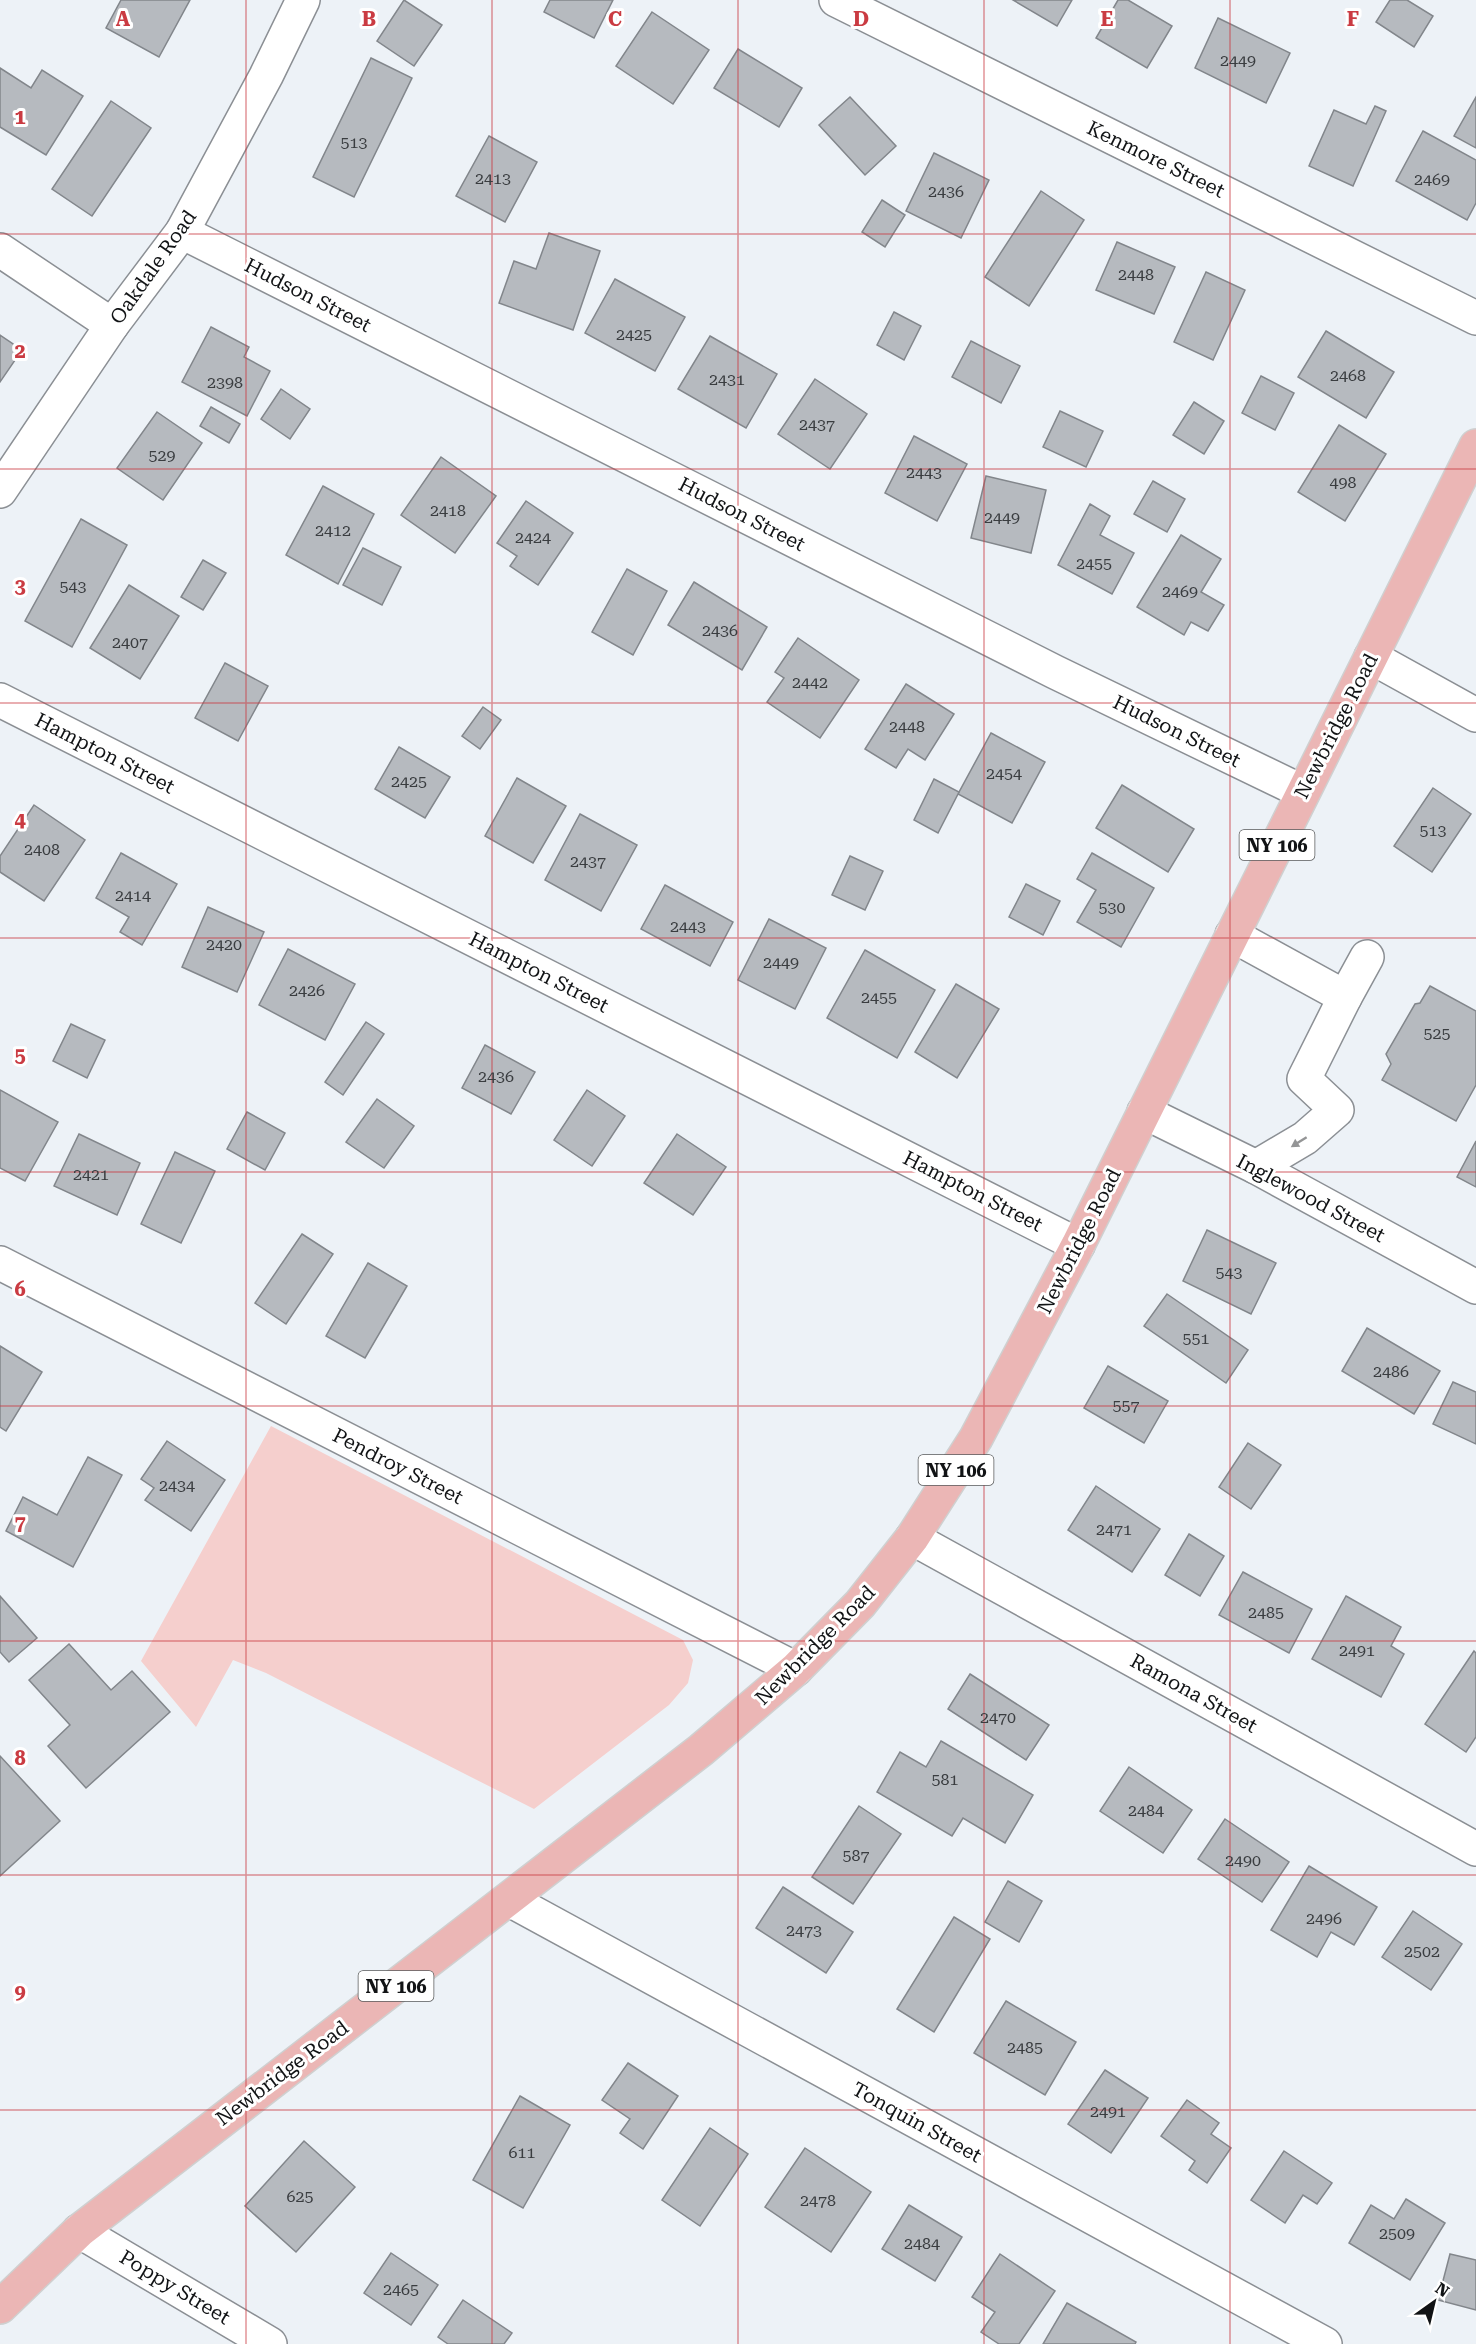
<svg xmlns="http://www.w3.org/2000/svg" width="1476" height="2344" viewBox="0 0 1476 2344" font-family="'Roboto Serif',serif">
	<rect width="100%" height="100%" fill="#edf2f7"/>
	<polygon fill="#f5cfcd" points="271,1426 683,1640 693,1660 688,1683 669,1705 534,1809 266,1673 233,1660 196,1727 141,1661"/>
	<g fill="#b6babf" stroke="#82868b" stroke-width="1.5">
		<polygon points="121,0 190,0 159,57 106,28"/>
		<polygon points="404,0 442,25 414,66 377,41"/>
		<polygon points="550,0 613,0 594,38 544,12"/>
		<polygon points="1013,0 1072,0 1057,26"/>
		<polygon points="1118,0 1128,0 1172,26 1147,68 1096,38"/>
		<polygon points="1390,0 1407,0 1433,16 1414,47 1376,22"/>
		<polygon points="652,12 709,50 673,104 616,66"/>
		<polygon points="1218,18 1290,53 1266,103 1195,68"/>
		<polygon points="738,49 802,88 779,127 714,88"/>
		<polygon points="371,58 412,78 354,197 313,177"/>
		<polygon points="0,68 31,88 42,70 83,96 46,155 0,127"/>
		<polygon points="850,97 896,146 865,175 819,125"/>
		<polygon points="1476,97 1476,148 1454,136"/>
		<polygon points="111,101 151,128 92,216 52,189"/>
		<polygon points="1375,106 1386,111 1353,186 1309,166 1334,110 1366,124"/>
		<polygon points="1423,131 1476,160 1476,203 1467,220 1396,181"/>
		<polygon points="489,136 537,162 505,222 456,196"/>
		<polygon points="934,153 989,180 961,238 906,211"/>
		<polygon points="1041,191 1084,220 1029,306 985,277"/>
		<polygon points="882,200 905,215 885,247 862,232"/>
		<polygon points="549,233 600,251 573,330 499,303 514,261 536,269"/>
		<polygon points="1117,242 1175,267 1154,314 1096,290"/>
		<polygon points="1206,272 1245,290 1213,360 1174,342"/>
		<polygon points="615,279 685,317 655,371 585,333"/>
		<polygon points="894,312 921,326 904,360 877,345"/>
		<polygon points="211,327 249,347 244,357 270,371 247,416 182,382"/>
		<polygon points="1326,331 1394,372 1366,418 1298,377"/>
		<polygon points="0,335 22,350 0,382"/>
		<polygon points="710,336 777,374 746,428 678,389"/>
		<polygon points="971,341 1020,366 1001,403 952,377"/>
		<polygon points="1261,376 1294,393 1275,430 1242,413"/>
		<polygon points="815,379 867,414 830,469 778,434"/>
		<polygon points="281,389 310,409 290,439 261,419"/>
		<polygon points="1194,402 1224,421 1204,454 1173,435"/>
		<polygon points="211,407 240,424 229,443 200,426"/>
		<polygon points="1060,411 1103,431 1086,467 1043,447"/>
		<polygon points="157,412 202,443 163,500 117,468"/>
		<polygon points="1339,425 1386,454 1345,521 1298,492"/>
		<polygon points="914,436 967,464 937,521 885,493"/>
		<polygon points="441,457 496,496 455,553 401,515"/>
		<polygon points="986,476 1046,490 1031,553 971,538"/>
		<polygon points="1153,481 1185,499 1167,532 1134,514"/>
		<polygon points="323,486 374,514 338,584 286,555"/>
		<polygon points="526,501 573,533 538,585 510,566 517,556 497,543"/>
		<polygon points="1090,504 1110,516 1100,535 1134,553 1112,594 1058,565"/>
		<polygon points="81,519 127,545 72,647 25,621"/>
		<polygon points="1181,535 1221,559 1201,592 1224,605 1208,631 1191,622 1184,635 1137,607"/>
		<polygon points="363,548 401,567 382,605 343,585"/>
		<polygon points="203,560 226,573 203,610 181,597"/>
		<polygon points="627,569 667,591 633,655 592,632"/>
		<polygon points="694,582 767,627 742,670 668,625"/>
		<polygon points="129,585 179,616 140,679 90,648"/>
		<polygon points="798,638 859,680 820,738 767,702 784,678 775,672"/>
		<polygon points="225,663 268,686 238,741 195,718"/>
		<polygon points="906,684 954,714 925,760 908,749 896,768 865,749"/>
		<polygon points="483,707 501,720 480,749 462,736"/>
		<polygon points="991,733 1045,762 1012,823 958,794"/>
		<polygon points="399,747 450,777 425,818 375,789"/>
		<polygon points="517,778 566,806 533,863 485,836"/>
		<polygon points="934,779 959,792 938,833 914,820"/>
		<polygon points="1122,785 1194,829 1168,872 1096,828"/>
		<polygon points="1433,788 1471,814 1432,872 1394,846"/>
		<polygon points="34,805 85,840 44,901 0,872 0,856"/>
		<polygon points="580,814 637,845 601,911 545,880"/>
		<polygon points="121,853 177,884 142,945 120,932 129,917 96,898"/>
		<polygon points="1092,853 1154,888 1121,947 1077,922 1096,890 1077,879"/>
		<polygon points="850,856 883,871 865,910 832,895"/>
		<polygon points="1026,884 1060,901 1043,935 1009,917"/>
		<polygon points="665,885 733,922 710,966 641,929"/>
		<polygon points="208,907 264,932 237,992 182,967"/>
		<polygon points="769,919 826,948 795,1009 738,980"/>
		<polygon points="288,949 355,984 325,1040 259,1005"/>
		<polygon points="865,950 935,990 897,1058 827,1018"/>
		<polygon points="956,984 999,1009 957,1078 915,1052"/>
		<polygon points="1430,986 1476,1011 1476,1085 1456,1121 1382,1080 1391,1064 1386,1054 1415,1004 1420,1003"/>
		<polygon points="366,1022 384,1034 343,1095 325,1082"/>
		<polygon points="71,1024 105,1040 87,1078 53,1061"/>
		<polygon points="485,1045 535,1072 511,1114 462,1088"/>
		<polygon points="0,1090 58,1122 25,1181 0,1168"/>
		<polygon points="587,1090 625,1116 592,1166 554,1140"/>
		<polygon points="377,1099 414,1126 384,1168 346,1142"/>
		<polygon points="247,1112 285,1133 265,1170 227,1149"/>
		<polygon points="79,1134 140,1163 117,1215 54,1186"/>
		<polygon points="677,1134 726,1167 693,1215 644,1183"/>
		<polygon points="1476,1141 1476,1187 1457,1177"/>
		<polygon points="175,1152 215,1171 181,1243 141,1224"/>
		<polygon points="1207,1230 1276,1263 1251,1314 1183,1281"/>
		<polygon points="302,1234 333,1254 286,1324 255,1303"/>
		<polygon points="368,1263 407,1286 365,1358 326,1336"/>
		<polygon points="1167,1294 1248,1350 1226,1383 1144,1326"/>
		<polygon points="1367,1328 1440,1371 1414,1414 1342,1371"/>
		<polygon points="0,1346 42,1372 6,1431 0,1427"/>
		<polygon points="1108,1366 1168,1401 1144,1443 1084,1408"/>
		<polygon points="1453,1382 1476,1392 1476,1444 1433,1424"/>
		<polygon points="167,1441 225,1480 191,1531 145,1500 154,1488 141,1479"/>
		<polygon points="1248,1443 1281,1465 1251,1509 1219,1487"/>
		<polygon points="88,1457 122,1475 73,1567 6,1531 23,1497 57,1515"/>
		<polygon points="1096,1486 1160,1529 1132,1572 1068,1530"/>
		<polygon points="1189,1534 1224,1556 1200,1596 1165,1575"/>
		<polygon points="1243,1572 1312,1609 1289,1653 1219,1615"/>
		<polygon points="0,1596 37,1638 9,1662 0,1652"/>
		<polygon points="1346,1596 1401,1627 1391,1646 1404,1654 1381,1697 1312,1659"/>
		<polygon points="69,1644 111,1690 132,1671 170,1712 86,1788 48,1746 70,1725 29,1680"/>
		<polygon points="1474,1651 1476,1653 1476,1737 1466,1752 1425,1724"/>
		<polygon points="970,1674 1049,1725 1026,1760 948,1709"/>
		<polygon points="941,1741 1033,1795 1005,1843 963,1818 952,1836 877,1792 900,1752 926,1767"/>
		<polygon points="0,1756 60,1821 0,1876"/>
		<polygon points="1129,1767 1192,1810 1163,1853 1100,1811"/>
		<polygon points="859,1806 901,1834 853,1904 812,1877"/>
		<polygon points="1225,1819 1289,1862 1262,1902 1198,1859"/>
		<polygon points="1309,1866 1377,1907 1354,1945 1331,1932 1317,1957 1271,1930"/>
		<polygon points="1008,1881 1042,1901 1019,1942 985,1922"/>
		<polygon points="783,1887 853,1932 826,1973 756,1928"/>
		<polygon points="1413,1911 1462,1944 1431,1990 1382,1957"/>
		<polygon points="954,1917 990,1939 934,2032 897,2009"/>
		<polygon points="1006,2001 1076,2042 1045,2095 974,2053"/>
		<polygon points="628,2063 678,2096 643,2149 620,2133 630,2119 602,2100"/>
		<polygon points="1105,2070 1148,2098 1111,2153 1068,2124"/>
		<polygon points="520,2096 570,2125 523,2208 473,2180"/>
		<polygon points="1187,2100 1219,2123 1211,2134 1231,2148 1207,2183 1189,2170 1195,2161 1161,2136"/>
		<polygon points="710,2128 748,2154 700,2226 662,2200"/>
		<polygon points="304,2141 355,2187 296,2252 245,2206"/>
		<polygon points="805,2148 871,2192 831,2252 765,2207"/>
		<polygon points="1284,2151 1332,2183 1317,2204 1303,2195 1285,2223 1251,2200"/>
		<polygon points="1406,2199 1445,2223 1410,2280 1349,2243 1371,2205 1394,2219"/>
		<polygon points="909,2205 962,2237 935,2281 882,2249"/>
		<polygon points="391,2253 438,2285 411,2325 364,2293"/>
		<polygon points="1000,2254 1055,2291 1019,2344 999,2344 981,2332 995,2312 972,2297"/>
		<polygon points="1450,2254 1476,2260 1476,2310 1438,2300"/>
		<polygon points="463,2300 512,2333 504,2344 448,2344 438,2337"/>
		<polygon points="1067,2303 1136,2342 1135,2344 1043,2344"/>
	</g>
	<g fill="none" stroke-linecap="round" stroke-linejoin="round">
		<g stroke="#8b8f94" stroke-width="36">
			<g id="minor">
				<polyline points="836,0 1476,318"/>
				<polyline points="182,232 1055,672 1303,792"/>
				<polyline points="0,250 112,325"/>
				<polyline points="0,491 112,325 182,232 266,76 303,0"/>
				<polyline points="1371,657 1476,715"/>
				<polyline points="0,700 1078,1245"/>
				<polyline points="1232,935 1345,997 1304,1079 1337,1110 1305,1138 1256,1167"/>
				<polyline points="1345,997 1367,957"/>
				<polyline points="1144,1112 1256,1167 1476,1287"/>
				<polyline points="0,1263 796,1669"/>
				<polyline points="912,1538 1476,1849"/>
				<polyline points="510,1900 1325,2344"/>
				<polyline points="79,2231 270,2344"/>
			</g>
		</g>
		<g stroke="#cfd0d0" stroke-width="36">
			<polyline id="major" points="0,2307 79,2231 701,1750 796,1669 860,1604 912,1538 976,1438 1078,1245 1476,446"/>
		</g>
		<use href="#minor" stroke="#fff" stroke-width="33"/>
		<use href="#major" stroke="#ebb6b5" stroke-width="33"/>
	</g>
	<defs><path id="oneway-solid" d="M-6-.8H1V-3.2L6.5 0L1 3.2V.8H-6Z" transform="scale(1.5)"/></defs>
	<use fill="#949596" href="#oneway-solid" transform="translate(1299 1142) rotate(148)"/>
	<path fill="none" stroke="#ca3b42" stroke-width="1.5" stroke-opacity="0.55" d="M246,0V2344M492,0V2344M738,0V2344M984,0V2344M1230,0V2344M0,234H1476M0,469H1476M0,703H1476M0,938H1476M0,1172H1476M0,1406H1476M0,1641H1476M0,1875H1476M0,2110H1476"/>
	<g text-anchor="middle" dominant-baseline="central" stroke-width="6" stroke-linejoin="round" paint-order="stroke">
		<g font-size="16" fill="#3a3d40">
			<text x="1238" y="60">2449</text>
			<text x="354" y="142">513</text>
			<text x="493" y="178">2413</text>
			<text x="1432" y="179">2469</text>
			<text x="946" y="191">2436</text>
			<text x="1136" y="274">2448</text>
			<text x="634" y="334">2425</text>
			<text x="1348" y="375">2468</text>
			<text x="727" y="379">2431</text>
			<text x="225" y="382">2398</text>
			<text x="817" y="424">2437</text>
			<text x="162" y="455">529</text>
			<text x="924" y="472">2443</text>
			<text x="1343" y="482">498</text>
			<text x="448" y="510">2418</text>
			<text x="1002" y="517">2449</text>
			<text x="333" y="530">2412</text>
			<text x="533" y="537">2424</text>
			<text x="1094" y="563">2455</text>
			<text x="73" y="586">543</text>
			<text x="1180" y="591">2469</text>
			<text x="720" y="630">2436</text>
			<text x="130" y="642">2407</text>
			<text x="810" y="682">2442</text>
			<text x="907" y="726">2448</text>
			<text x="1004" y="773">2454</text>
			<text x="409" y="781">2425</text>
			<text x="1433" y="830">513</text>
			<text x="42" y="849">2408</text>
			<text x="588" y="861">2437</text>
			<text x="133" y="895">2414</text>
			<text x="1112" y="907">530</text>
			<text x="688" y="926">2443</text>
			<text x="224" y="944">2420</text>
			<text x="781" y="962">2449</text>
			<text x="307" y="990">2426</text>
			<text x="879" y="997">2455</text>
			<text x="1437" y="1033">525</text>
			<text x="496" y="1076">2436</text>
			<text x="91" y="1174">2421</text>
			<text x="1229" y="1272">543</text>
			<text x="1196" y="1338">551</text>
			<text x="1391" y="1371">2486</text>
			<text x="1126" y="1405">557</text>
			<text x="177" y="1485">2434</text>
			<text x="1114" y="1529">2471</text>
			<text x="1266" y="1612">2485</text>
			<text x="1357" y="1650">2491</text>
			<text x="998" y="1717">2470</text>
			<text x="945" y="1779">581</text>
			<text x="1146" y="1810">2484</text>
			<text x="856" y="1855">587</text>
			<text x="1243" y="1860">2490</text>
			<text x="1324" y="1918">2496</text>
			<text x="804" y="1930">2473</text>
			<text x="1422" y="1951">2502</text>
			<text x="1025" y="2047">2485</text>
			<text x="1108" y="2111">2491</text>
			<text x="522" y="2152">611</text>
			<text x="300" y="2196">625</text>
			<text x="818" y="2200">2478</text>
			<text x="1397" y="2233">2509</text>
			<text x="922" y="2243">2484</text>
			<text x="401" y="2289">2465</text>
		</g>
		<g fill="#fff" stroke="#585a5b" stroke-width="1.5">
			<rect x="1239.5" y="830" width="75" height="30" rx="4.5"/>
			<rect x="918.5" y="1455" width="75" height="30" rx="4.5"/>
			<rect x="358.5" y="1971" width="75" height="30" rx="4.5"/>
		</g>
		<g font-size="18" font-weight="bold" fill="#111315">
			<text x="1277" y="845">NY 106</text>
			<text x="956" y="1470">NY 106</text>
			<text x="396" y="1986">NY 106</text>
		</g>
		<g font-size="20" fill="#111315" stroke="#fff">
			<text transform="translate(1156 159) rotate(26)">Kenmore Street</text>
			<text transform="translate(153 267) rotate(-55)">Oakdale Road</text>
			<text transform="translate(308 295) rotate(27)">Hudson Street</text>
			<text transform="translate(742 514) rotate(27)">Hudson Street</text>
			<text transform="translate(1336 726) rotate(-63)">Newbridge Road</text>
			<text transform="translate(1177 731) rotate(26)">Hudson Street</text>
			<text transform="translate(105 753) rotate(27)">Hampton Street</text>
			<text transform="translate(539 972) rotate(27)">Hampton Street</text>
			<text transform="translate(973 1191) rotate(27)">Hampton Street</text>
			<text transform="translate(1311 1198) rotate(28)">Inglewood Street</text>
			<text transform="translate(1079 1241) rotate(-63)">Newbridge Road</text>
			<text transform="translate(398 1466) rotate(27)">Pendroy Street</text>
			<text transform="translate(815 1645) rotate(-45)">Newbridge Road</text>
			<text transform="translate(1194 1693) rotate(29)">Ramona Street</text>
			<text transform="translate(282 2073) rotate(-37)">Newbridge Road</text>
			<text transform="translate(917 2122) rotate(29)">Tonquin Street</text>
			<text transform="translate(175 2287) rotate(31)">Poppy Street</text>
		</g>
	</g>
	<g font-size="20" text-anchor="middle" font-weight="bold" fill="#ca3b42" stroke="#fff" stroke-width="6" stroke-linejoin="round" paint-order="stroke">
		<text x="123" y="26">A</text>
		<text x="369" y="26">B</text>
		<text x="615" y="26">C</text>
		<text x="861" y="26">D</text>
		<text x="1107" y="26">E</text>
		<text x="1353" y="26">F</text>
		<text x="20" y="124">1</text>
		<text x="20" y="358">2</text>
		<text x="20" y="593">3</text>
		<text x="20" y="827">4</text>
		<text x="20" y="1062">5</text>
		<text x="20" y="1296">6</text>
		<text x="20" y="1530">7</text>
		<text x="20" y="1765">8</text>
		<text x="20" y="1999">9</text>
	</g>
	<g transform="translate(1434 2302) rotate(34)" stroke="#ffffff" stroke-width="4.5" paint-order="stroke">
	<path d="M0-4.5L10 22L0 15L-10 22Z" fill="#111315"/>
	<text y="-9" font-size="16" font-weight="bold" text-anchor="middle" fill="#111315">N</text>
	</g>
</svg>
